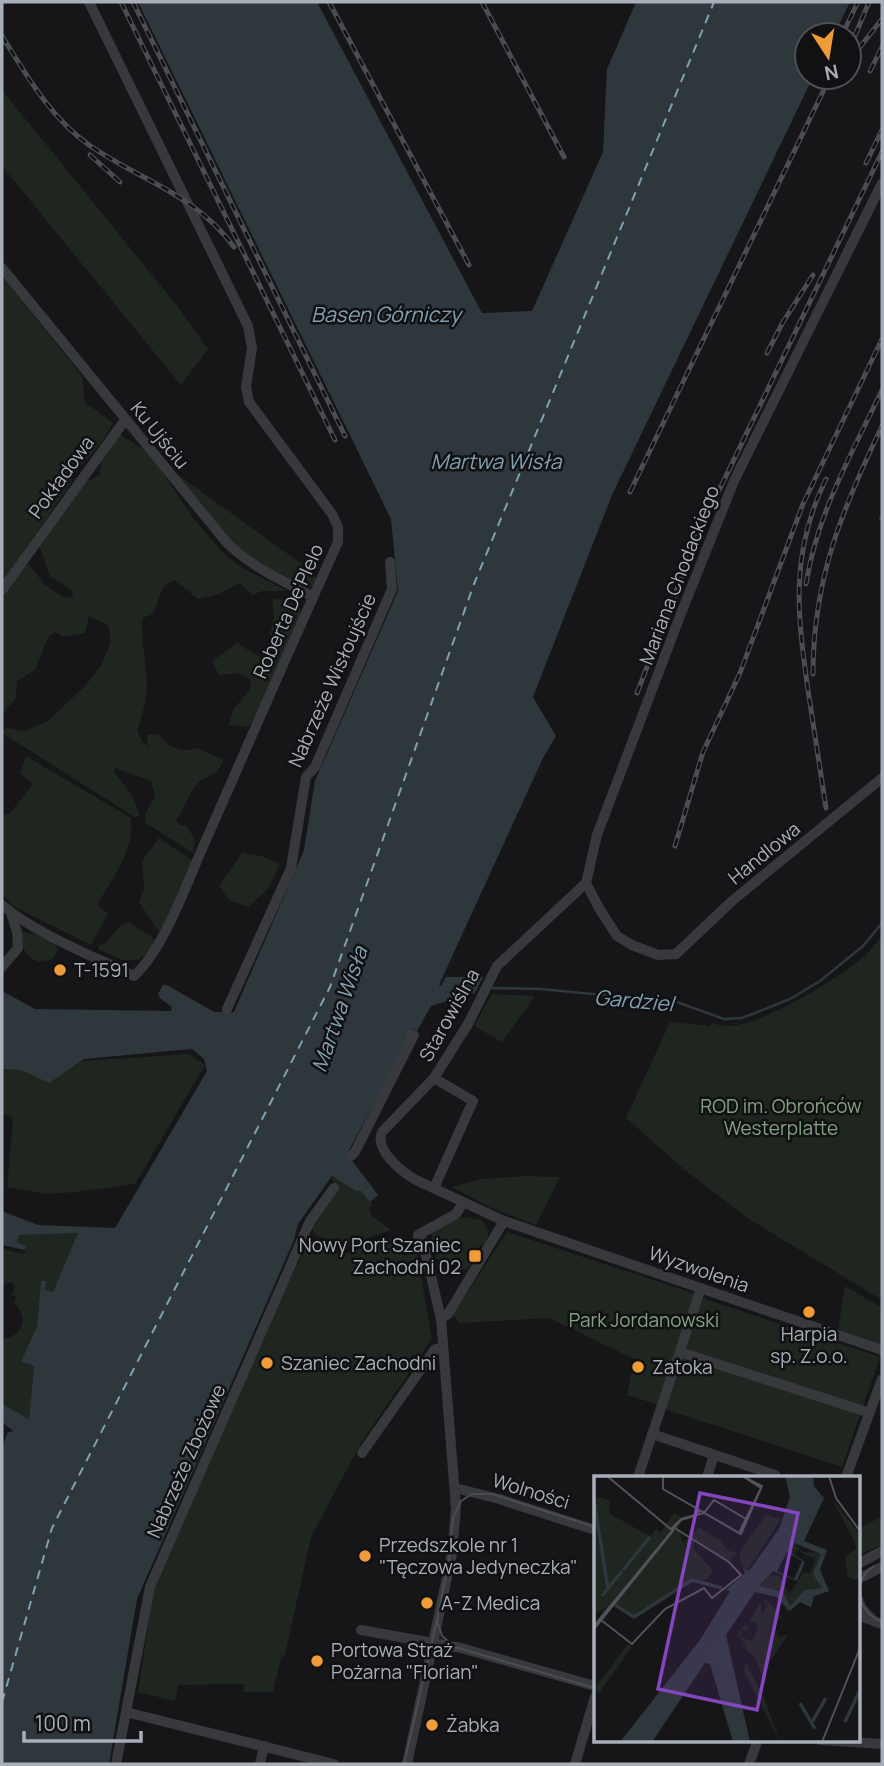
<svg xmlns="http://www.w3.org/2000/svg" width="884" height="1766" viewBox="0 0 884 1766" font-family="Manrope,sans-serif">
	<rect width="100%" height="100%" fill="#161618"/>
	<g fill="#1e261f">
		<polygon points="2,90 178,307 208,349 181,385 2,166"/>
		<path d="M2,276L82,376L85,402L113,423C108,432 103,441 97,448C86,461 74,470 69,486L2,583Z"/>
		<path d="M118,433L151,455L193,518L226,556L244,569L288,591H262L253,595L239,583L219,594L198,599L174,580L163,587L153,614L143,618C140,640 146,659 147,681C147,698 143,714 137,731L142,741L148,747L147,735L158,734C169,748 181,753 198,748L223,760C219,776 209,774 199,782C192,788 182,812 176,821L179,825L187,826L195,840L193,853L146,823L145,814L155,796L151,781L115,768L114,773C126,786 135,797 139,815L136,818L2,733V730L8,728L24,731L48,721L86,685L102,664L111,641L108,625L89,616L85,633L63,637L55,632L48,637L35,670L17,681L16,698L2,714V596L28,563L45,585L65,598L72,597L73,592L50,576L39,545L85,480L93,479L100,474L102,457Z"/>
		<polygon points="167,467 313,572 317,580 315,585 308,588 272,570 231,543"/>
		<polygon points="272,599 284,600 300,607 301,619 257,714 248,727 229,725 233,710 250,689 251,680 238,673 219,675 212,661 237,643 271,664 280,646 270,634 274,618"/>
		<path d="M26,756L131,818C134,852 113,878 97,905L108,914L91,945L13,906L2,894V816L10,813L33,784L20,773Z"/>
		<polygon points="159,838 193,861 160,933 139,902 144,889 142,861"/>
		<polygon points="242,853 261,856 280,864 268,889 248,907 229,900 219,886"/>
		<polygon points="128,922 155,939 149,951 138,960 123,960 98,949 99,945 105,944 119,927"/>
		<path d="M19,931L38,935L56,945L58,950L52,959C31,968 21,950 19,931Z"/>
		<path d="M882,936V1300L749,1219L685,1170L626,1118L670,1022L710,1026L711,1023C716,1024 723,1026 727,1026C761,1026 833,981 860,960C868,954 875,944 882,936Z"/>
		<polygon points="492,994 535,996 502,1042 474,1026"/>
		<polygon points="189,1054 205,1065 135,1184 76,1192 47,1194 7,1187 13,1118 2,1113 2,1069 21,1070 48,1081 82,1061"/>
		<polygon points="525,1176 560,1177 536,1225 489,1207 452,1187 482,1179"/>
		<polygon points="333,1177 362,1192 372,1203 369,1210 372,1216 391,1230 343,1247 314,1234 312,1225 334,1182 332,1180"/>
		<path d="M464,1217L481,1220C489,1228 490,1236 485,1246L482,1244L468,1268L464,1270L436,1259L431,1232L446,1222Z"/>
		<polygon points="507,1232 696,1294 659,1405 627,1395 634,1359 549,1318 459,1323 453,1314"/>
		<path d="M79,1233L53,1292L44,1290L45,1281H41L37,1327L21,1361L34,1365L29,1420L2,1404V1388L5,1383H2V1339C23,1337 30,1317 14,1303L16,1296L11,1295L15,1287L13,1282L2,1284V1249L24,1254L26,1246L17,1243L19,1235Z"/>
		<polygon points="400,1235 415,1243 432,1338 419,1358 413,1354 403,1368 409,1373 361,1443 311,1537 285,1655 281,1658 273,1692 244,1692 244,1684 178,1685 175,1701 138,1692 153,1593 286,1285 299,1262 303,1248 314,1244 341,1255"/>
		<polygon points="845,1286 882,1308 882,1345 838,1330"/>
		<polygon points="702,1298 880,1357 842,1467 664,1409"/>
		<polygon points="882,1517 882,1544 858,1556 858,1528"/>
	</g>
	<polygon fill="#2d373c" points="138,2 317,2 482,313 532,311 603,152 607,69 636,2 850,2 834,35 807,35 807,77 813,77 612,495 533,697 556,736 543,758 439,985 441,986 446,977 483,977 475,993 431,1006 417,1031 413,1029 411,1034 347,1154 378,1195 370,1202 361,1191 356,1191 332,1176 298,1224 294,1240 137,1599 109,1764 2,1764 2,1450 7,1433 13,1431 2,1422 2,1404 29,1419 34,1366 21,1361 37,1327 41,1281 46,1281 45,1290 53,1292 78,1233 19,1235 17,1242 26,1246 25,1250 2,1245 2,1211 38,1225 115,1228 207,1071 204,1059 192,1049 84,1059 49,1083 21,1070 2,1069 2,991 35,1009 171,1011 172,1007 160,998 158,994 163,985 167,985 214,1012 234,1012 304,850 315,781 398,591 391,519"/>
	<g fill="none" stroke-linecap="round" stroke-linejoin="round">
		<g stroke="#2d373c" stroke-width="2.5">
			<polyline points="880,518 882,520"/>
			<polyline points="491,988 540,989 677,1002 724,1019 742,1018 790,999 820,981 863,946 882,923"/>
		</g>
		<polyline stroke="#80a1b2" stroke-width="2" stroke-dasharray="9 7" stroke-linecap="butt" points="2,1702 52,1528 330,987 474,584 714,2"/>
		<g stroke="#37393d" stroke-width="10">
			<polyline points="882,183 734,481 680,616 597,835 586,883 599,908 617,936 632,945 658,955 676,954 732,901 882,778"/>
			<path d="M2,268L227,543C252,567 282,580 313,597"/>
			<polyline points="2,590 125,420"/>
			<path d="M586,883L497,966L468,1024L434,1078L382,1132C374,1150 402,1172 416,1180L504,1221L882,1350"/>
			<path d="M2,905C36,934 93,956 134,976C165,948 188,879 206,840C250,740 293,641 338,542V527L332,514L249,402L246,387L252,348L248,326L89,2"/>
			<polyline points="2,967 18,948 17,932 11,913"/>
			<polyline points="227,1009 291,868 306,777 315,767 392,589 390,562"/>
			<polyline points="351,1156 355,1152 414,1035 410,1034"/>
			<polyline points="434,1188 473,1101 434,1078"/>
			<polyline points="441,1319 448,1314 504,1221"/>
			<polyline points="680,1352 864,1411"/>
			<polyline points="652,1434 775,1475 775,1477"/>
			<polyline points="362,1453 435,1349 443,1347"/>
			<polyline points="638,1477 701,1288"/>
			<polyline points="707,1477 714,1455"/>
			<polyline points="846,1477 882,1379"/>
			<polyline points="455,1488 499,1499 595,1530"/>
			<polyline points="858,1564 882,1551"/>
			<polyline points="858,1579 882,1567"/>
			<polyline points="858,1599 862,1609 874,1621"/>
			<polyline points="858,1615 882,1624"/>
			<polyline points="361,1630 461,1648 595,1686"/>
			<polyline points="126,1712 334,1764"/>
			<polyline points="820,1740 882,1744"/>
			<polyline points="116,1764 150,1587 310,1221 334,1188"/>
			<polyline points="260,1764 264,1746"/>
			<polyline points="407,1764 452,1554 456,1508 441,1319 423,1242 418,1235 456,1214 463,1203"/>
			<polyline points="575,1764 595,1697"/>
			<polyline points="749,1764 758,1740"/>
		</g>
		<g stroke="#4a4d52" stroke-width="2">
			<path d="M874,1566C851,1582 857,1610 880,1621"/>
			<polyline points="437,1620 442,1636 455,1647 595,1688"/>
			<polyline points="404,1764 437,1620 449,1560 453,1518 461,1501 472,1494 492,1494 595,1527"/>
		</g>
		<g stroke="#4a4d52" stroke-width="5">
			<g id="rail">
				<polyline points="121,2 335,440"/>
				<polyline points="133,2 345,436"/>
				<polyline points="329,2 469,265"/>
				<polyline points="482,2 564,157"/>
				<polyline points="842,35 858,2"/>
				<path d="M2,36C27,76 50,117 89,145C141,181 194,193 234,247"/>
				<polyline points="849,50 869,2"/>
				<polyline points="849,61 882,19"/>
				<polyline points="870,71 882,47"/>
				<polyline points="90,155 120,182"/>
				<polyline points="866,163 882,130"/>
				<polyline points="767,353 783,322 813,275"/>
				<path d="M826,479C790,553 797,612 808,690C814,730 820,769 826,808"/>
				<polyline points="630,492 830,77"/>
				<path d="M806,584C817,514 852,453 882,390"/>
				<path d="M813,674C813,579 842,510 882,426"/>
				<polyline points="637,693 699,532 882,152"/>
				<polyline points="675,846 703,752 740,673 803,504 882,339"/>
			</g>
		</g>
		<use href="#rail" stroke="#111113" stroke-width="2.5" stroke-dasharray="8" stroke-linecap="butt"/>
	</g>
	<g fill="#ee9b38" stroke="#111113" stroke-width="2.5">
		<circle cx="60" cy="970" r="7"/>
		<rect x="468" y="1249" width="14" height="14" rx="3.5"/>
		<circle cx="809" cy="1312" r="7"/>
		<circle cx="267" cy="1363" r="7"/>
		<circle cx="638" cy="1367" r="7"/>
		<circle cx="365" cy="1556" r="7"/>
		<circle cx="427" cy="1603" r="7"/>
		<circle cx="317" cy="1661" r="7"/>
		<circle cx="432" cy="1725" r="7"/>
	</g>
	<g text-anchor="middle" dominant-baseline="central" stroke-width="5" stroke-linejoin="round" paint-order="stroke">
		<g font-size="19" fill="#a9afb8" stroke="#111113">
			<text transform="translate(160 435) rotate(51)">Ku Ujściu</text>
			<text transform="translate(61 477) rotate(-54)">Pokładowa</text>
			<text transform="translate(679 575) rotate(-69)">Mariana Chodackiego</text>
			<text transform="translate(288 611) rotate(-66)">Roberta De'Plelo</text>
			<text transform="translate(332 680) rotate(-66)">Nabrzeże Wisłoujście</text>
			<text transform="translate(764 853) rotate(-39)">Handlowa</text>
			<text transform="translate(449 1015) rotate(-61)">Starowiślna</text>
			<text transform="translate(699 1269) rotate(19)">Wyzwolenia</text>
			<text transform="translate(186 1461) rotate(-66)">Nabrzeże Zbożowe</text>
			<text transform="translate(531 1491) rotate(17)">Wolności</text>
		</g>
		<g font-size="19" fill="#a9afb8" stroke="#111113" text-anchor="start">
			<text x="74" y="970">T-1591</text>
			<text x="461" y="1245" text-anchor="end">Nowy Port Szaniec<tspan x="461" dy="22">Zachodni 02</tspan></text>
			<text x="809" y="1334" text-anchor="middle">Harpia<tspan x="809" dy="22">sp. Z.o.o.</tspan></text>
			<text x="281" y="1363">Szaniec Zachodni</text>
			<text x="652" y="1367">Zatoka</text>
			<text x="379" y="1545">Przedszkole nr 1<tspan x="379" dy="22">"Tęczowa Jedyneczka"</tspan></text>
			<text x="441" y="1603">A-Z Medica</text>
			<text x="331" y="1650">Portowa Straż<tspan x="331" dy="22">Pożarna "Florian"</tspan></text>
			<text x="446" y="1725">Żabka</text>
		</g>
		<g font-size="19" fill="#82a280" stroke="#111113">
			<text x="781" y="1106">ROD im. Obrońców<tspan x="781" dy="22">Westerplatte</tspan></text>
			<text x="644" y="1320">Park Jordanowski</text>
		</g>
		<g font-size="21" font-style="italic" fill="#80a1b2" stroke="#111113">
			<text x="386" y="314">Basen Górniczy</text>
			<text x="496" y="461">Martwa Wisła</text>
			<text transform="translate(634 1000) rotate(5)">Gardziel</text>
			<text transform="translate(339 1009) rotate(-71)">Martwa Wisła</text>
		</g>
	</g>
	<g transform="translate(594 1476)">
		<rect width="266" height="266" fill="#161618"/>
		<path d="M4,21L15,24L16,38L56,60L62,53L66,57L80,37L87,41L77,51H84L89,67L94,62L101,66L99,72L119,95L112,104L90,107L41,140L20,129L5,141L12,131L1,139L0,23ZM238,23L266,58V102L260,104L254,101L251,81L263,71ZM172,39L187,43L153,95L146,86V75ZM104,51L126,64L133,74L143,77L135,85L97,62ZM200,67L209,76L228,77L224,97L233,76L226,94L235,115L220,120L217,131L206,126L193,135L179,114L165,111L176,99L186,100L195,118L210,96L216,97L221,83L208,77L204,72L201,78L197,76ZM170,124H172L182,133L189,143H181L180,152L165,162L181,153L185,161L194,159L176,185L170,204L161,182L141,162L154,174L144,158L152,147L155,155L148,154L146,161L157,165L161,161L164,149L156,144L167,126V139L174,127L170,128ZM34,168L38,171L5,217L0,213ZM152,187L170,222L186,266L150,195Z" fill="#1e261f"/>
		<path d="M191,0H219L220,10L230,22L210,65L233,74L226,94L235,115L220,120L217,131L206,126L196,135L183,121L161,116L132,159L156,266H139L116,188L111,187L58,266H26L106,164L136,115L132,114L151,97L149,92L154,95L158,91L185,53L196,21ZM200,67L227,78L219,98L228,112L211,114L196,130L189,116L165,110L179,95L203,105L211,86L195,75ZM193,76L208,85L200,103L183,95Z" fill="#2d373c" fill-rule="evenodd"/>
		<path fill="none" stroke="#2d373c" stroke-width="3.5" d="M0,24L14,113M29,94L56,61M8,120L28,95M21,129L40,141L98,104L128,112M206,227L221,253M218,246L232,222M251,246L265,216M47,266L149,116L193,63L210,31L203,0"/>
		<path fill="none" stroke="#515358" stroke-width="2" d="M69,0V13L147,58L168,10L148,0M69,0V13L145,57L167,12L148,0M235,0L242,22L266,55M77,53L87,43L105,38L104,34M7,144L38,168L71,133L110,112L118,122L147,99L135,86L79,51M0,150L87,44L110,37L120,24L152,43M0,153L79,55L13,0M228,266L266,172"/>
		<path fill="#8446be" fill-opacity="0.15" stroke="#8446be" stroke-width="3.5" d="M106,17L204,37L163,234L64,213Z"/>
		<rect width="266" height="266" fill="none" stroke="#a9afb8" stroke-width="3.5"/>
	</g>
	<rect width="884" height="1766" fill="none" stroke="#a9afb8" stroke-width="7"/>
	<g transform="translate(828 56) rotate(168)"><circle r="33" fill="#111113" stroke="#4e5055" stroke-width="2"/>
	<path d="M0-5L12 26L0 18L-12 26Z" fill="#ee9b38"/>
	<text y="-10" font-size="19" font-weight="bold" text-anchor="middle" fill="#a9afb8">N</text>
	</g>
	<path d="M24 1731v10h117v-10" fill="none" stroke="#a9afb8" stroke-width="3.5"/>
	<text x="35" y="1731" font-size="21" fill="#a9afb8" stroke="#111113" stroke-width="5" paint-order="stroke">100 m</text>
</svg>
